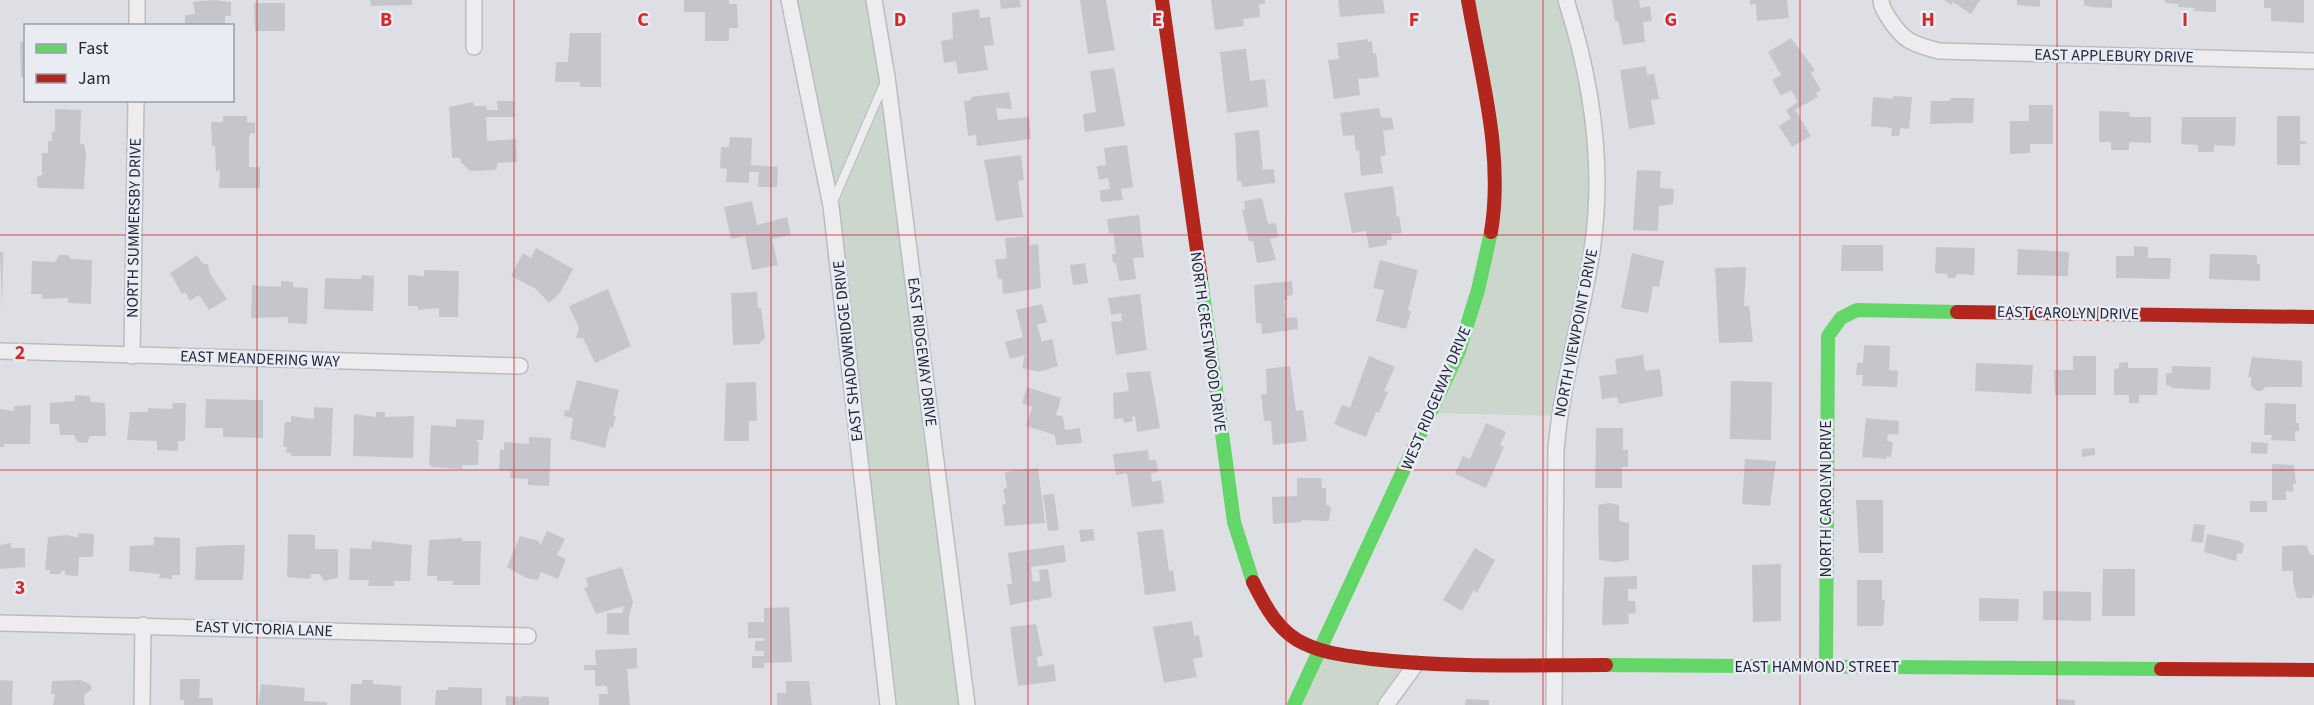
<svg xmlns="http://www.w3.org/2000/svg" width="2314" height="705" viewBox="0 0 2314 705" font-family="'Source Sans 3',sans-serif">
	<rect width="100%" height="100%" fill="#dedfe4"/>
	<g fill="#cbd7cd">
		<polygon points="789,0 874,0 967,705 888,705 831,206"/>
		<polygon points="1468,0 1566,0 1598,187 1559,416 1431,413 1459,351 1495,187"/>
		<polygon points="1321,651 1416,664 1386,705 1294,705"/>
	</g>
	<g fill="#c5c6cc">
		<polygon points="213,0 231,2 231,16 225,16 225,26 185,26 185,15 195,14 193,2"/>
		<polygon points="370,0 412,0 412,5 371,6"/>
		<polygon points="684,0 729,0 729,4 737,4 738,28 729,28 729,41 705,41 705,12 684,12"/>
		<polygon points="1000,0 1020,0 1021,7 1001,9"/>
		<polygon points="1080,0 1106,0 1115,50 1088,54"/>
		<polygon points="1211,0 1265,0 1265,4 1259,4 1260,17 1243,19 1244,26 1215,30"/>
		<polygon points="1338,0 1383,0 1385,13 1340,17"/>
		<polygon points="1612,0 1639,0 1640,8 1650,6 1652,21 1643,22 1645,42 1623,45 1618,21 1615,21"/>
		<polygon points="1750,0 1787,0 1789,18 1757,21 1756,4 1750,5"/>
		<polygon points="1944,0 1980,0 1971,14 1953,2 1951,5"/>
		<polygon points="2017,0 2040,0 2040,7 2017,5"/>
		<polygon points="2084,0 2112,0 2112,8 2091,7 2084,5"/>
		<polygon points="2165,0 2216,0 2216,12 2194,11 2194,8 2178,7 2178,4 2165,3"/>
		<polygon points="2264,0 2304,0 2304,23 2271,21 2271,8 2264,8"/>
		<polygon points="254,3 285,3 285,31 255,31"/>
		<polygon points="979,9 980,18 990,17 994,45 984,46 988,70 958,74 956,61 944,63 941,41 953,39 952,13"/>
		<polygon points="570,33 601,33 601,87 580,87 580,82 555,82 556,62 568,62"/>
		<polygon points="1791,38 1815,70 1811,73 1821,90 1816,93 1818,97 1795,110 1811,136 1792,147 1779,126 1791,118 1786,110 1798,102 1791,90 1781,96 1772,80 1781,75 1768,52"/>
		<polygon points="1368,39 1368,42 1372,41 1373,54 1376,53 1379,77 1358,79 1360,95 1334,99 1328,60 1339,59 1337,43"/>
		<polygon points="20,42 26,42 26,77 21,77"/>
		<polygon points="1246,49 1250,81 1265,79 1268,107 1227,113 1220,52"/>
		<polygon points="1646,66 1647,75 1654,74 1659,99 1651,100 1655,124 1629,129 1620,70"/>
		<polygon points="1114,68 1125,126 1085,132 1083,114 1096,112 1090,71"/>
		<polygon points="1009,92 1012,109 996,108 998,120 1029,117 1031,139 977,146 976,135 968,136 964,101 971,100 971,97"/>
		<polygon points="1893,96 1912,97 1909,129 1900,128 1899,136 1891,136 1892,128 1871,126 1873,97 1892,99"/>
		<polygon points="1950,98 1974,98 1973,123 1930,124 1931,101 1950,101"/>
		<polygon points="497,101 514,101 515,117 486,117 487,141 516,139 517,162 498,163 496,170 470,171 461,162 460,158 452,158 449,107 473,102 474,106 486,106 487,110 498,110"/>
		<polygon points="2029,105 2053,105 2053,144 2030,144 2030,153 2010,154 2010,121 2029,121"/>
		<polygon points="1379,108 1381,117 1392,118 1394,129 1383,131 1386,155 1380,156 1383,173 1361,176 1359,150 1356,151 1354,135 1343,136 1340,113"/>
		<polygon points="55,109 81,110 80,144 84,144 86,153 84,189 39,188 37,186 37,177 42,175 42,153 48,153 48,141 52,141 52,132 55,132"/>
		<polygon points="2099,111 2129,112 2130,117 2151,117 2151,143 2129,142 2129,150 2111,150 2111,142 2099,142"/>
		<polygon points="223,116 247,116 247,122 255,123 255,133 251,133 249,138 249,167 260,167 260,188 219,188 220,170 216,171 215,146 212,146 211,122 223,122"/>
		<polygon points="2277,116 2300,116 2300,141 2306,141 2306,144 2300,144 2300,165 2277,165"/>
		<polygon points="2182,117 2236,117 2235,146 2214,145 2214,152 2198,152 2198,145 2181,144"/>
		<polygon points="1259,130 1263,170 1274,169 1275,183 1242,187 1241,181 1237,181 1235,133"/>
		<polygon points="730,137 752,138 751,165 778,167 777,187 758,187 759,172 749,172 749,183 726,182 727,169 720,168 721,147 729,147"/>
		<polygon points="1127,145 1133,187 1121,189 1123,200 1101,202 1100,190 1110,189 1108,178 1099,180 1097,166 1106,165 1104,148"/>
		<polygon points="1021,155 1024,180 1018,181 1023,217 996,221 984,160"/>
		<polygon points="1637,170 1661,171 1660,188 1674,189 1673,204 1659,206 1658,231 1633,230"/>
		<polygon points="1393,186 1397,215 1394,217 1399,216 1402,233 1391,234 1392,240 1387,240 1387,245 1369,248 1366,231 1352,233 1344,193"/>
		<polygon points="1262,198 1268,224 1276,223 1278,237 1270,239 1276,260 1257,263 1253,241 1249,241 1242,210 1245,210 1244,201"/>
		<polygon points="752,201 757,225 787,217 791,235 772,239 778,265 752,270 745,236 731,239 724,207"/>
		<polygon points="1139,215 1144,257 1133,258 1136,279 1119,281 1116,263 1113,263 1112,254 1116,254 1113,233 1109,234 1107,219"/>
		<polygon points="1029,236 1030,245 1038,244 1041,288 1003,294 1002,279 998,279 995,260 1007,258 1005,238"/>
		<polygon points="1842,245 1883,245 1883,271 1841,271"/>
		<polygon points="2134,246 2148,247 2148,258 2171,258 2170,279 2116,278 2116,256 2134,256"/>
		<polygon points="1936,247 1975,248 1974,275 1957,274 1955,278 1948,278 1947,274 1935,273"/>
		<polygon points="536,248 573,269 560,293 549,303 536,289 511,276 523,253 531,258"/>
		<polygon points="2018,249 2069,252 2068,276 2017,275"/>
		<polygon points="0,252 3,252 3,257 2,309"/>
		<polygon points="1632,253 1664,261 1659,287 1653,286 1648,313 1621,308"/>
		<polygon points="2210,254 2257,255 2257,264 2260,264 2260,281 2209,279"/>
		<polygon points="59,255 68,255 71,259 92,260 91,304 68,303 68,298 42,299 42,294 31,294 32,261 55,262"/>
		<polygon points="197,255 203,264 208,264 210,274 227,299 209,310 199,295 190,301 185,292 182,294 170,273"/>
		<polygon points="1380,260 1418,270 1408,310 1411,311 1406,329 1376,321 1384,290 1373,288"/>
		<polygon points="1085,263 1088,283 1073,285 1070,265"/>
		<polygon points="1746,267 1744,306 1749,306 1753,342 1719,343 1715,268"/>
		<polygon points="424,270 459,271 458,317 439,317 439,308 418,310 418,306 408,306 408,275 424,276"/>
		<polygon points="362,275 374,276 373,311 324,309 325,278 361,279"/>
		<polygon points="281,281 293,282 293,287 308,288 307,324 288,323 288,317 251,318 252,285 281,287"/>
		<polygon points="1292,281 1293,295 1287,296 1287,300 1284,300 1286,318 1297,317 1298,329 1262,334 1261,323 1256,323 1254,285"/>
		<polygon points="608,289 631,346 595,363 583,338 576,338 579,328 569,306"/>
		<polygon points="757,292 758,308 761,308 765,338 759,344 733,345 731,293"/>
		<polygon points="1140,294 1147,350 1116,355 1111,322 1122,321 1121,313 1111,315 1108,298"/>
		<polygon points="1042,304 1047,322 1037,325 1042,342 1052,339 1058,366 1039,372 1022,368 1025,355 1010,359 1005,342 1023,337 1016,310"/>
		<polygon points="1864,345 1890,346 1889,370 1898,371 1897,387 1862,386 1863,375 1856,375 1857,363 1863,363"/>
		<polygon points="1643,355 1645,371 1660,369 1663,396 1619,404 1617,397 1602,399 1599,376 1617,374 1615,359"/>
		<polygon points="1369,356 1395,367 1384,391 1388,392 1379,413 1376,412 1366,437 1334,424 1342,405 1350,408"/>
		<polygon points="2073,356 2096,356 2096,395 2055,395 2054,370 2073,370"/>
		<polygon points="2252,357 2302,361 2302,387 2265,387 2262,391 2257,391 2251,386 2251,377 2248,377"/>
		<polygon points="2128,362 2128,368 2158,368 2157,395 2139,395 2139,403 2129,403 2129,395 2114,395 2114,369 2119,368 2119,363"/>
		<polygon points="1976,363 2033,365 2031,394 1975,391"/>
		<polygon points="1290,366 1296,411 1303,410 1307,441 1273,445 1271,421 1264,421 1261,394 1267,394 1266,369"/>
		<polygon points="2172,366 2211,367 2210,390 2171,388 2171,386 2166,385 2166,373 2172,373"/>
		<polygon points="1150,371 1160,428 1137,432 1135,416 1132,417 1133,421 1124,423 1123,418 1114,419 1113,393 1129,391 1126,373"/>
		<polygon points="577,380 619,390 613,416 616,416 613,428 610,427 605,448 570,439 573,418 564,416 565,410 569,411"/>
		<polygon points="1731,381 1772,382 1771,440 1730,439"/>
		<polygon points="756,382 757,421 749,421 749,441 724,441 726,383"/>
		<polygon points="1027,387 1061,398 1056,415 1063,417 1065,430 1080,428 1082,443 1056,445 1055,435 1026,426 1032,407 1022,403"/>
		<polygon points="75,395 90,396 90,402 105,403 106,436 90,436 87,443 77,442 74,435 60,435 59,424 50,424 50,403 75,401"/>
		<polygon points="206,399 263,400 263,438 223,437 223,428 205,428"/>
		<polygon points="173,403 186,403 185,441 178,441 178,451 157,450 157,441 127,440 130,412 148,412 148,408 172,409"/>
		<polygon points="2265,403 2296,404 2296,423 2299,423 2299,431 2295,431 2295,441 2271,440 2272,435 2264,435"/>
		<polygon points="31,405 30,444 4,444 4,447 0,447 0,409 14,411 14,406"/>
		<polygon points="314,407 333,408 331,456 291,456 291,453 286,453 287,447 283,447 285,422 291,422 291,416 314,419"/>
		<polygon points="376,412 385,412 385,417 414,416 413,458 353,456 354,414 376,417"/>
		<polygon points="1866,418 1899,421 1898,435 1888,434 1887,441 1893,442 1891,457 1887,456 1886,459 1862,457"/>
		<polygon points="456,419 484,420 483,440 476,440 479,443 478,465 462,465 462,469 432,467 429,464 431,425 456,427"/>
		<polygon points="1486,423 1506,432 1500,445 1504,447 1486,488 1455,474 1463,456 1470,459"/>
		<polygon points="1596,428 1623,428 1623,450 1628,450 1628,467 1622,467 1622,488 1595,488"/>
		<polygon points="529,437 551,438 549,486 528,485 528,479 510,478 511,471 499,470 500,449 504,450 504,442 529,444"/>
		<polygon points="2251,442 2268,443 2267,454 2251,453"/>
		<polygon points="2095,448 2095,455 2082,457 2082,449"/>
		<polygon points="1148,450 1149,460 1156,460 1158,472 1151,473 1152,482 1161,480 1164,503 1132,507 1127,473 1116,475 1113,454"/>
		<polygon points="1745,459 1776,461 1770,506 1742,504"/>
		<polygon points="2272,464 2294,465 2296,484 2293,484 2293,492 2286,491 2286,500 2272,500"/>
		<polygon points="1038,468 1045,523 1005,526 1002,505 1006,504 1003,489 1007,488 1005,472"/>
		<polygon points="1297,478 1321,478 1322,488 1326,488 1326,505 1329,505 1331,509 1329,521 1302,520 1302,522 1273,524 1272,497 1297,496"/>
		<polygon points="1054,494 1059,530 1048,531 1043,495"/>
		<polygon points="1856,500 1883,500 1883,553 1859,553"/>
		<rect x="2250" y="501" width="17" height="11"/>
		<polygon points="1609,503 1619,505 1619,521 1629,523 1629,560 1615,562 1599,560 1598,505"/>
		<polygon points="2194,524 2205,525 2203,543 2191,541"/>
		<polygon points="1093,529 1095,540 1081,542 1079,530"/>
		<polygon points="1163,529 1169,571 1173,570 1176,591 1145,595 1137,532"/>
		<polygon points="547,531 565,539 557,555 566,559 558,579 541,572 538,580 526,578 507,567 520,536 539,541 540,546"/>
		<polygon points="78,533 94,534 93,557 79,557 78,576 65,575 65,571 61,571 61,574 50,574 50,570 45,570 48,537 67,535 78,538"/>
		<polygon points="288,534 315,535 315,549 338,549 338,578 324,581 320,574 311,574 311,578 306,579 287,577"/>
		<polygon points="2207,534 2239,541 2244,544 2242,554 2237,553 2236,561 2204,552"/>
		<polygon points="154,537 180,538 180,575 172,575 172,579 159,578 160,574 129,571 130,546 154,545"/>
		<polygon points="462,538 462,541 481,541 480,585 452,585 453,581 437,581 437,576 427,576 429,540"/>
		<polygon points="372,541 412,545 410,581 394,581 394,586 368,586 369,580 349,580 350,548 371,549"/>
		<polygon points="11,543 11,548 25,548 25,567 0,569 0,545"/>
		<polygon points="227,545 245,545 243,580 195,580 196,547"/>
		<polygon points="1064,545 1066,562 1031,567 1033,582 1040,581 1039,570 1048,569 1052,597 1010,605 1007,584 1012,584 1008,553"/>
		<polygon points="2306,545 2311,555 2314,555 2314,593 2312,598 2297,598 2293,583 2293,571 2282,571 2282,546"/>
		<polygon points="1475,548 1495,560 1477,593 1474,590 1462,611 1443,600"/>
		<polygon points="1781,564 1781,621 1753,622 1752,565"/>
		<polygon points="622,567 633,602 629,616 629,635 607,634 607,613 622,613 624,606 596,614 584,588 588,587 586,578"/>
		<polygon points="2103,569 2135,569 2135,616 2102,616"/>
		<polygon points="1637,576 1637,589 1628,589 1628,601 1635,601 1636,613 1628,614 1629,624 1602,625 1604,577"/>
		<polygon points="1857,580 1882,580 1882,600 1885,600 1883,626 1857,626"/>
		<polygon points="2043,591 2091,592 2091,621 2043,620"/>
		<polygon points="1979,598 2019,599 2018,621 1979,621"/>
		<polygon points="789,607 792,662 764,663 764,668 752,668 752,656 764,656 764,651 755,651 755,641 764,641 764,638 748,638 748,622 764,622 764,608"/>
		<polygon points="1192,621 1194,636 1199,635 1203,657 1193,659 1197,677 1164,683 1153,627"/>
		<polygon points="1036,624 1043,656 1037,657 1038,667 1054,664 1056,681 1018,686 1010,627"/>
		<polygon points="637,648 637,668 627,669 630,705 599,705 599,694 608,694 607,686 595,686 595,670 584,670 584,665 596,665 595,650"/>
		<polygon points="180,679 200,679 199,698 213,698 213,705 184,705 184,700 180,700"/>
		<polygon points="0,680 13,681 12,705 0,705"/>
		<polygon points="81,680 91,685 91,690 84,695 85,705 53,705 55,694 51,694 52,681"/>
		<polygon points="362,680 373,680 373,684 401,686 401,705 350,705 351,684 362,684"/>
		<polygon points="786,681 809,681 812,705 777,705 777,693 786,693"/>
		<polygon points="261,684 305,688 304,701 327,702 327,705 258,705"/>
		<polygon points="448,687 482,688 482,705 435,705 436,690 448,690"/>
		<polygon points="506,696 519,697 519,701 522,696 549,697 549,705 506,705"/>
		<polygon points="1466,699 1489,700 1489,705 1465,705"/>
		<polygon points="2057,699 2075,700 2075,705 2057,705"/>
	</g>
	<g fill="none" stroke-linecap="round" stroke-linejoin="round">
		<g stroke="#bbbcc1" stroke-width="10">
			<polyline id="lane" points="833,202 884,84"/>
		</g>
		<g stroke="#bbbcc1" stroke-width="18">
			<g id="street">
				<polyline points="474,0 474,47"/>
				<polyline points="789,0 831,206 888,705"/>
				<polyline points="874,0 887,77 967,705"/>
				<path d="M1881,0C1881,7 1885,12 1888,17C1903,41 1912,44 1939,51L2314,61"/>
				<polyline points="137,26 137,0"/>
				<polyline points="0,351 520,366"/>
				<polyline points="132,356 136,100"/>
				<polyline points="0,623 528,636"/>
				<polyline points="142,705 143,625"/>
				<polyline points="1386,705 1416,664"/>
				<path d="M1554,705L1556,449C1562,379 1584,312 1593,243C1604,161 1591,78 1566,0"/>
			</g>
		</g>
		<use href="#lane" stroke="#ededf0" stroke-width="8"/>
		<use href="#street" stroke="#ededf0" stroke-width="15"/>
		<g stroke="#63d668" stroke-width="14">
			<polyline points="1201,279 1234,522 1253,582"/>
			<polyline points="1606,665 2161,669"/>
			<polyline points="1826,667 1828,336 1841,318 1857,310 1957,312"/>
			<polyline points="1294,705 1459,351 1478,290 1491,232"/>
		</g>
		<g stroke="#b3261e" stroke-width="14">
			<polyline points="1162,0 1201,279"/>
			<path d="M1468,0C1481,76 1504,155 1491,232"/>
			<polyline points="1957,312 2314,317"/>
			<path d="M1253,582C1265,606 1279,633 1305,644C1326,654 1350,656 1372,659C1449,668 1529,665 1606,665"/>
			<polyline points="2161,669 2314,670"/>
		</g>
	</g>
	<path fill="none" stroke="#d62828" stroke-width="1.5" stroke-opacity="0.55" d="M257,0V705M514,0V705M771,0V705M1028,0V705M1286,0V705M1543,0V705M1800,0V705M2057,0V705M0,235H2314M0,470H2314"/>
	<g text-anchor="middle" dominant-baseline="central" stroke-width="5" stroke-linejoin="round" paint-order="stroke">
		<g font-size="16" fill="#24283d" stroke="#eaecf4">
			<text transform="translate(2114 56) rotate(1)">EAST APPLEBURY DRIVE</text>
			<text transform="translate(134 228) rotate(-89)">NORTH SUMMERSBY DRIVE</text>
			<text transform="translate(2068 313) rotate(1)">EAST CAROLYN DRIVE</text>
			<text transform="translate(1576 333) rotate(-79)">NORTH VIEWPOINT DRIVE</text>
			<text transform="translate(1208 342) rotate(82)">NORTH CRESTWOOD DRIVE</text>
			<text transform="translate(848 351) rotate(-96)">EAST SHADOWRIDGE DRIVE</text>
			<text transform="translate(922 352) rotate(83)">EAST RIDGEWAY DRIVE</text>
			<text transform="translate(260 359) rotate(2)">EAST MEANDERING WAY</text>
			<text transform="translate(1436 398) rotate(-67)">WEST RIDGEWAY DRIVE</text>
			<text transform="translate(1826 499) rotate(-90)">NORTH CAROLYN DRIVE</text>
			<text transform="translate(264 629) rotate(2)">EAST VICTORIA LANE</text>
			<text x="1817" y="667">EAST HAMMOND STREET</text>
		</g>
	</g>
	<g font-size="20" text-anchor="middle" font-weight="bold" fill="#d62828" stroke="#eaecf4" stroke-width="5" stroke-linejoin="round" paint-order="stroke">
		<text x="386" y="26">B</text>
		<text x="643" y="26">C</text>
		<text x="900" y="26">D</text>
		<text x="1157" y="26">E</text>
		<text x="1414" y="26">F</text>
		<text x="1671" y="26">G</text>
		<text x="1928" y="26">H</text>
		<text x="2185" y="26">I</text>
		<text x="20" y="359">2</text>
		<text x="20" y="594">3</text>
	</g>
	<rect x="24" y="24" width="210" height="78" fill="#eaecf4" stroke="#9b9eab" stroke-width="1.5"/>
	<rect x="36" y="44" width="30" height="9" fill="#63d668" stroke="#9b9eab" stroke-width="1.5"/>
	<text x="78" y="54" font-size="18" fill="#24283d">Fast</text>
	<rect x="36" y="74" width="30" height="9" fill="#b3261e" stroke="#9b9eab" stroke-width="1.5"/>
	<text x="78" y="84" font-size="18" fill="#24283d">Jam</text>
</svg>
